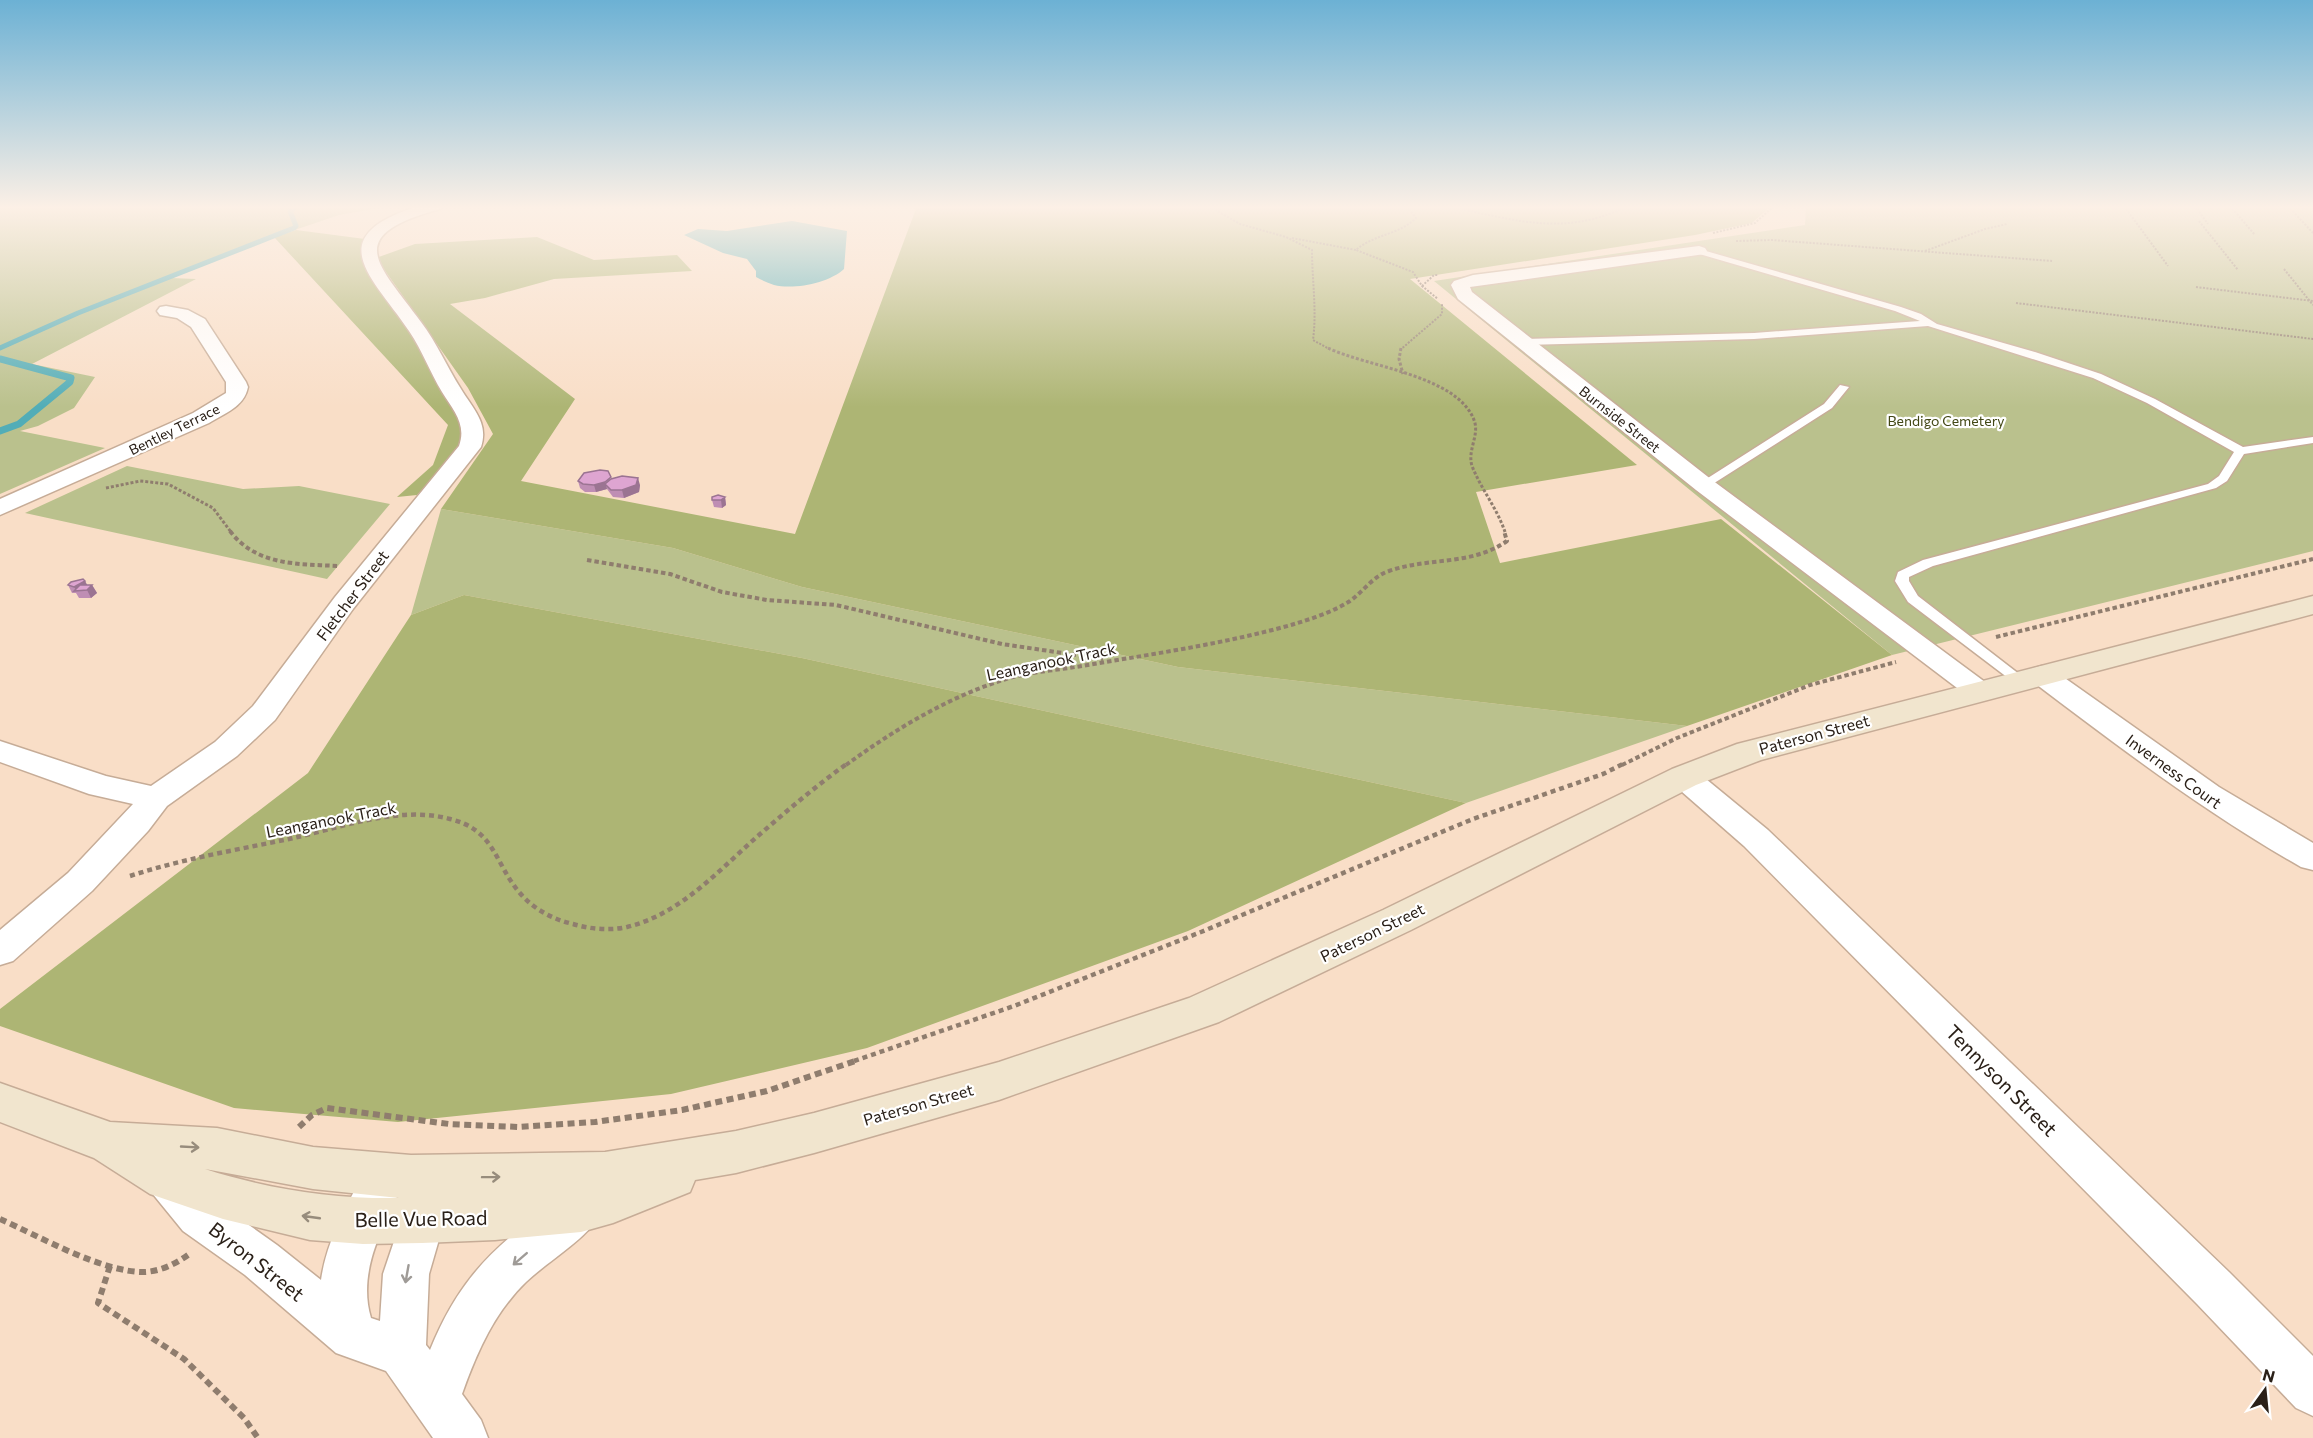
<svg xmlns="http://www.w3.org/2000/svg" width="2313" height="1438" viewBox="0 0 2313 1438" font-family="Commissioner,sans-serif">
	<rect width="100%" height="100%" fill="#f9dec7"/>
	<g fill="#bac18d">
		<polygon points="0,206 391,206 339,215 274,237 171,278 196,279 32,364 95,377 74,408 38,426 20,431 105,448 0,494"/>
		<polygon points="1806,206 2313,206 2313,551 1892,655 1434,281 1805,225"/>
		<polygon points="127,466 243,489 299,486 390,504 327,579 25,513"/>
		<polygon points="441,509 673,548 802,587 1178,667 1687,726 1466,803 802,658 464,595 411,615"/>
	</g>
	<g fill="#adb574">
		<polygon points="917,206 1771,206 1752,223 1695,235 1410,279 1637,465 1476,492 1500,563 1721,519 1892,655 1687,726 1178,667 802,587 673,548 441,509 493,434 468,388 376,258 415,244 537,237 594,260 677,255 692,271 554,279 485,298 450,304 575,399 521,481 795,534"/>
		<polygon points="296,230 365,239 361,258 373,280 421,350 466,426 465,445 417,495 397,497 433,465 448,425 274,237"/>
		<polygon points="464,595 802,658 1466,803 1188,931 867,1048 671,1094 398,1122 234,1108 0,1026 0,1009 308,773 411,615"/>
	</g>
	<path fill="#52adb7" d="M792,221L847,231L844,269C829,283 794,290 774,285C768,283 761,280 756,277V271L747,259L723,253L684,235L698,229L727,231Z"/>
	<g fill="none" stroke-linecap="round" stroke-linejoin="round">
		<polyline stroke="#52adb7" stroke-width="5" points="0,348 78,313 294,228 296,226 290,211 297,206"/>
		<polyline stroke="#52adb7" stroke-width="7" points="0,359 71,378 70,382 19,424 0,431"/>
		<g stroke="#c6ac97" stroke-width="3">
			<g id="lane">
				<polygon points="1699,249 1901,307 1921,314 1937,324 2035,352 2101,374 2155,399 2243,447 2313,437 2313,443 2244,454 2227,481 2216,488 1933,566 1909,577 1909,581 1918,596 2028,681 2021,685 2016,684 1908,602 1895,581 1898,572 1923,560 2208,484 2219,476 2234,452 2147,403 2093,378 1928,326 1754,339 1523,345 1518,342 1523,339 1754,333 1920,321 1895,311 1696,253 1695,251"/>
				<polygon points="1840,385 1849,387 1832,408 1708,487 1700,487 1700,483 1824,404"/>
			</g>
		</g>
		<g stroke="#c6ac97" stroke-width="3">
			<g id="street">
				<path d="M419,206H443L440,209C341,236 378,263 421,322C437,343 447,367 461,389C473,409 489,423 481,447L353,609L275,720L237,756L167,806L148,831L92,891L13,961L0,965V930L68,873L133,804L89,794L0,762V741L106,776L151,786L215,742L253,706L335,597L459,446C467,424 453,410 442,392C430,372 422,350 409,331C372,276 319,237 419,206Z"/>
				<polygon points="1699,246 1705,248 1707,251 1705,254 1470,287 1472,292 1712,480 1989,685 1994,691 1989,697 1979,700 1969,697 1696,490 1458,299 1451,285 1454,281 1473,275"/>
				<path d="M166,306L188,310L205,319L246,382L248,387C244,407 225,413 209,423L0,515V499L193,413L226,393V382L191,327L177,318L160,315L157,311L160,307Z"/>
				<path d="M2042,666L2052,669L2219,787L2313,843V870L2301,867C2206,813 2119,747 2032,681L2028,675L2032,669Z"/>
				<polygon points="1684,766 1695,770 1768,830 2229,1272 2313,1356 2313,1416 2296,1408 2197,1304 1744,846 1673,784 1668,777 1673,770"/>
				<path d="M385,1156L400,1162L407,1176C387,1220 356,1268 371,1318L380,1321L383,1274L411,1191L427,1185L443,1191L449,1205L429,1274L426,1345L430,1350C454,1291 483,1256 534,1218C550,1206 563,1195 581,1189L597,1195L603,1209C590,1238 550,1259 526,1282C494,1313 477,1352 462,1394L481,1420L488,1438H433L386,1371L336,1353L245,1275L183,1231L152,1193L145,1179L152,1165L167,1159L182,1165L215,1201L277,1245L321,1280C327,1238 350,1199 370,1162Z"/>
			</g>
		</g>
		<g stroke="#c6ac97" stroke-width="3">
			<path id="secondary" d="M2313,596V614L1761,760L1696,785L1411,930L1219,1022L999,1100L814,1153L736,1173L695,1180L690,1192L613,1223L581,1232L495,1240L422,1243L363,1244L310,1240L223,1219L150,1194L94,1158L0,1122V1083L110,1122L217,1128L313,1147L411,1155L605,1152L736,1131L814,1113L999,1062L1189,998L1383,910L1672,769L1737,744ZM205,1169L313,1189L399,1198C333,1199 268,1189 205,1169Z"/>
		</g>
		<g stroke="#8f7d6e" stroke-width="2" stroke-dasharray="2 1.5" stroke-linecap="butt">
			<path d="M1209,206L1240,224L1286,237L1312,250C1312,280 1317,310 1313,340L1331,350"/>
			<path d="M1407,206L1416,218C1399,235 1374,234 1356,250L1413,272L1422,286L1438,299"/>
			<path d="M1447,206C1511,219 1565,238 1627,206"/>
			<polyline points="2124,206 2168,266"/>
			<polyline points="2195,206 2208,224"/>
			<polyline points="2230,206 2255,235"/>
			<polyline points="2288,206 2313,233"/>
			<polyline points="2292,206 2313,208"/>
			<polyline points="2199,221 2238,270"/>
			<polyline points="1713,233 1755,223 1774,206"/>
			<polyline points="1292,238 1356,250"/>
			<polyline points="1736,241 1772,240 2052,261"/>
			<polyline points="1925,251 1985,229 2007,224"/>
			<polyline points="2284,269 2313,305"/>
			<polyline points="1422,286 1434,275 1438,275"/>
			<polyline points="2196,287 2313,301"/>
			<polyline points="2016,303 2313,339"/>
			<polyline points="1400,350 1442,314 1442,304"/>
		</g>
		<g stroke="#8f7d6e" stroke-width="3" stroke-dasharray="3 2" stroke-linecap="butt">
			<path d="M1328,348C1367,367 1457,375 1474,420C1480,435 1467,450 1472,466C1481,489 1497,508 1505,532"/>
			<polyline points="1401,348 1399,359 1403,374"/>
			<polyline points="106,488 140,481 168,484 213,508 231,532"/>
		</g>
		<g stroke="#8f7d6e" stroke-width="4" stroke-dasharray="4.5 3" stroke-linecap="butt">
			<path d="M230,531C256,566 299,564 339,566"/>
			<polyline points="587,560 670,574 722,592 767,600 836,605 1002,644 1103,659"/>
			<polyline points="1996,637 2313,559"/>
			<path d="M846,765C894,730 948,697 1006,679C1030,672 1057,670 1082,666C1152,654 1223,644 1291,625C1311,619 1333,612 1350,601C1364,591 1373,576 1389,571C1429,557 1471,566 1507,541L1504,531"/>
			<polyline points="1622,765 1677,738 1810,685 1896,662"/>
		</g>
		<g stroke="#8f7d6e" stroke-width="4.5" stroke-dasharray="5 4" stroke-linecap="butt">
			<path d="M130,876C182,859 236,850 289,839C340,828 399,805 450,819C495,830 494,862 519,892C533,909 552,919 573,924C590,929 609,931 627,927C681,914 719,870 759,835C788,810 817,785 848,763"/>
			<polyline points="854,1061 1014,1006 1201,932 1473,819 1603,774 1625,763"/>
		</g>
		<g stroke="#8f7d6e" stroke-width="6" stroke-dasharray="7 4.5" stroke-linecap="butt">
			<polyline points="299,1127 312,1115 327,1108 449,1124 519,1127 595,1122 682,1110 767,1091 858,1060"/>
			<path d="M0,1219C39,1236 103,1273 145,1272C161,1271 175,1264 188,1255"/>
			<polyline points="110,1266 98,1303 184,1359 244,1418 258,1438"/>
		</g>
		<use href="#lane" fill="#fff" fill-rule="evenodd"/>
		<use href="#street" fill="#fff" fill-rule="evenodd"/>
		<use href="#secondary" fill="#f1e5ce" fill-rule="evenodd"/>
	</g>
	<g fill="#bf8eb4">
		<polygon points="611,479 640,485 639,492 624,498 613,497 607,489 596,492 585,492 580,488 578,481"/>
		<polygon points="725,497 726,505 722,508 714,507 712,500"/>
		<polygon points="68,585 92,585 97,593 91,598 79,598 76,593 72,593"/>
	</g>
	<g fill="#9b7492">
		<polygon points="638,478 640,485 639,492 624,498 622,490"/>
		<polygon points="605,482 607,489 596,492 594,485"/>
		<polygon points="725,497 726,505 722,508 721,500"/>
		<polygon points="85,581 89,588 92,585 97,593 91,598 87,590 76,590 74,587"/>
	</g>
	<g fill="#dea5d1" stroke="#9b7492" stroke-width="1.5">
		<polygon points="600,470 608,471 611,477 605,482 594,485 583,484 578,481 584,473"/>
		<polygon points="622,476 638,478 636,485 622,490 611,490 605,484 611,479"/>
		<polygon points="718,495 725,497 721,500 712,500 712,497"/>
		<polygon points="83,579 85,581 74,587 68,585 71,582"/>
		<polygon points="80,585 92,585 87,590 74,591"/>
	</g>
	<defs><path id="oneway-shaft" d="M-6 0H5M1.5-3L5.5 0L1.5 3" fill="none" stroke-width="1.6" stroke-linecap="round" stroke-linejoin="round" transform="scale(1.5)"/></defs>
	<g stroke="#978c7c">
		<use href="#oneway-shaft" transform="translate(190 1147) rotate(3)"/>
		<use href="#oneway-shaft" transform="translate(491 1177) rotate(-1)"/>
		<use href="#oneway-shaft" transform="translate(311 1217) rotate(-172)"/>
	</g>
	<g stroke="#9f9b97">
		<use href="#oneway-shaft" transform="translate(520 1259) rotate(139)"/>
		<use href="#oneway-shaft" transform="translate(407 1274) rotate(100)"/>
	</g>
	<linearGradient id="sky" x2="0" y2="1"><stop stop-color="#6cb1d4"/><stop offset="0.51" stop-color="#fcf0e6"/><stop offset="1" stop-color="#fcf0e6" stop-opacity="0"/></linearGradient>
	<rect width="2313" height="407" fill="url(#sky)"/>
	<g text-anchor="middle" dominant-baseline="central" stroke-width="4.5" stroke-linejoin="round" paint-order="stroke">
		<g font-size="14" fill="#2a2018" stroke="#fff">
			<text transform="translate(1620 419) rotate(38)">Burnside Street</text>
			<text transform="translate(174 429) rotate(-26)">Bentley Terrace</text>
		</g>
		<g font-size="14" fill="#424715" stroke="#fff">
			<text x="1946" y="420">Bendigo Cemetery</text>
		</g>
		<g font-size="16" fill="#2a2018" stroke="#fff">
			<text transform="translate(352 595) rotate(-53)">Fletcher Street</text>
			<text transform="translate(1051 661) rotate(-12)">Leanganook Track</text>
			<text transform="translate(1814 734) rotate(-15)">Paterson Street</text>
			<text transform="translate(2174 771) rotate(36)">Inverness Court</text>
			<text transform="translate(331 819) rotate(-11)">Leanganook Track</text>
			<text transform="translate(1372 932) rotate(-26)">Paterson Street</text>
			<text transform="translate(918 1104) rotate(-16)">Paterson Street</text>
		</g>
		<g font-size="20" fill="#2a2018" stroke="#fff">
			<text transform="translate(2002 1080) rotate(45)">Tennyson Street</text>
			<text transform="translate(421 1218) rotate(-1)">Belle Vue Road</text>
			<text transform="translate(257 1261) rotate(38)">Byron Street</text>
		</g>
	</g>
	<g transform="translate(2265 1390) rotate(15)" stroke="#ffffff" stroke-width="4.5" paint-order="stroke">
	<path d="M0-4.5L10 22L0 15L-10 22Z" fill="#2a2018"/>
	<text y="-9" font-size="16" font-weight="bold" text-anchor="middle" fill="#2a2018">N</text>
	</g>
</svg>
